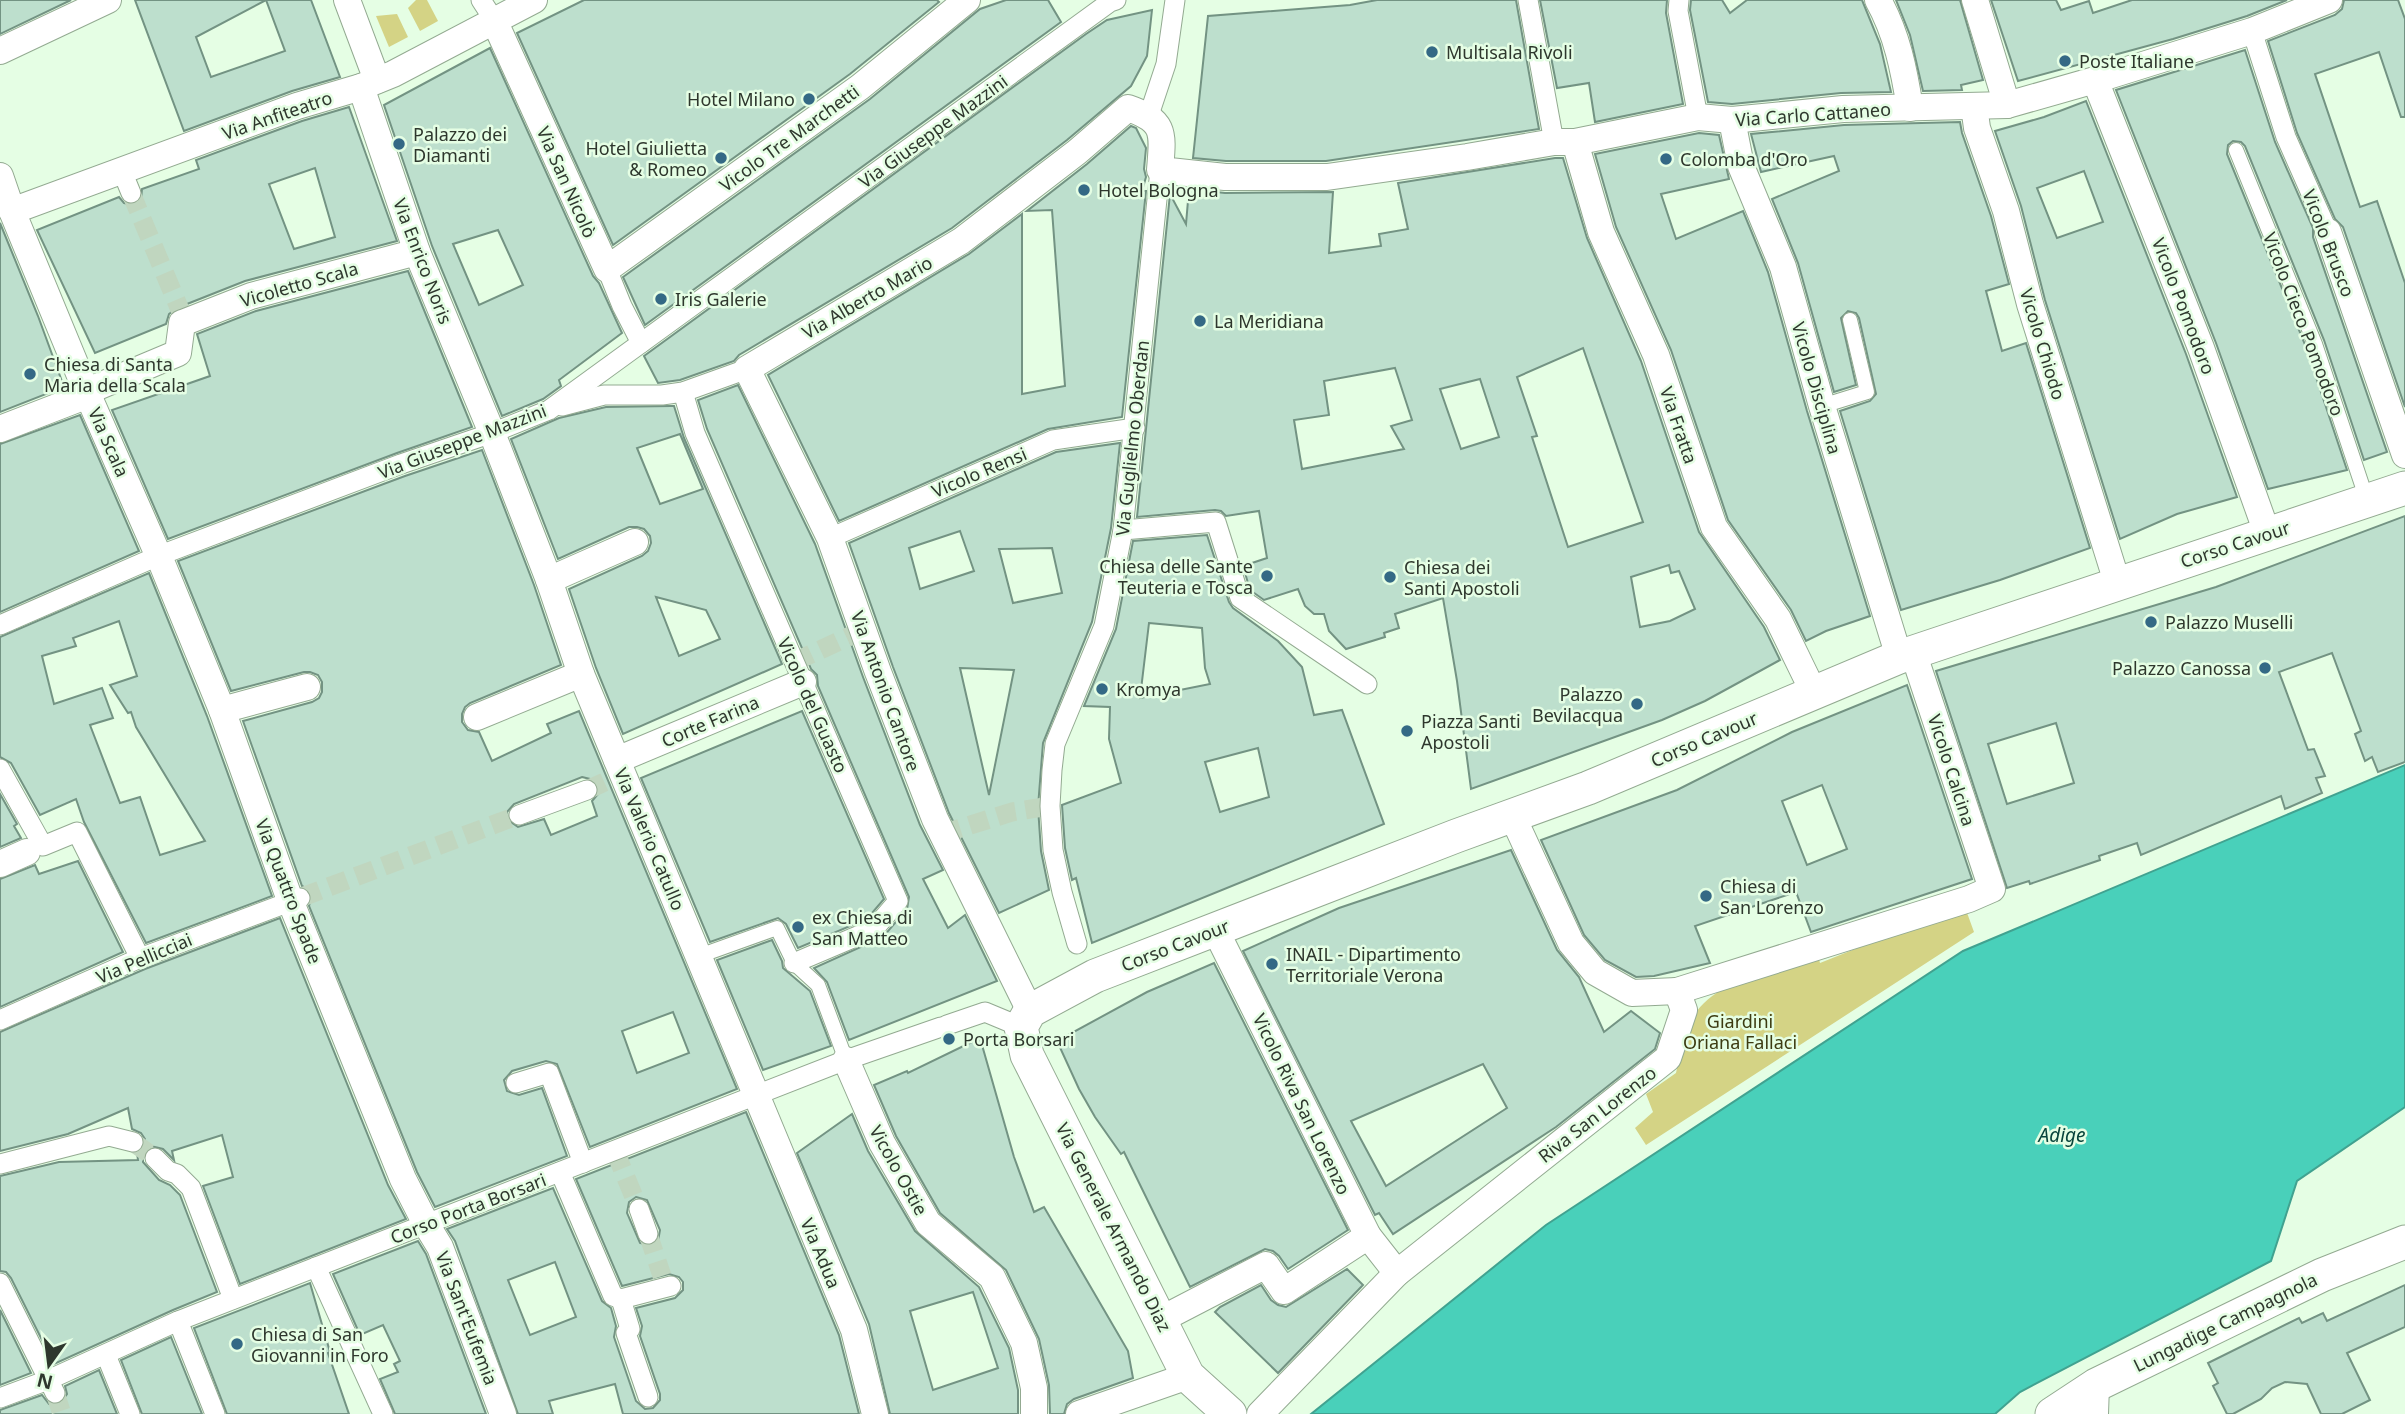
<svg xmlns="http://www.w3.org/2000/svg" width="2405" height="1414" viewBox="0 0 2405 1414" font-family="'Noto Sans',sans-serif">
	<rect width="100%" height="100%" fill="#e5fee4"/>
	<g fill="#d4d385">
		<polygon points="416,0 427,0 438,21 420,31 408,8"/>
		<polygon points="397,14 408,37 389,47 376,16"/>
		<path d="M1966,910L1974,932L1646,1145L1635,1128L1653,1112L1646,1094L1676,1073C1681,1052 1684,1029 1697,1011C1720,979 1781,967 1818,956L1820,963L1855,949L1862,942Z"/>
	</g>
	<polygon fill="#49d0ba" stroke="#41a290" stroke-width="2" points="2405,765 2405,1107 2297,1181 2271,1261 2020,1392 1995,1414 1311,1414 1546,1225 1963,951"/>
	<g fill="#bddfcd" stroke="#739383" stroke-width="2" fill-rule="evenodd">
		<polygon points="0,0 71,0 0,34"/>
		<path d="M135,0H311L340,77L292,91L184,131ZM266,0L285,51L211,77L196,37Z"/>
		<polygon points="584,0 937,0 939,2 850,74 613,245 517,33"/>
		<polygon points="1006,0 1048,0 1061,22 645,325 623,277 870,99 980,9"/>
		<polygon points="1377,0 1516,0 1539,129 1326,161 1226,161 1193,158 1208,16 1350,5"/>
		<polygon points="1540,0 1667,0 1666,13 1683,104 1595,122 1589,83 1557,88"/>
		<polygon points="1691,0 1722,0 1730,13 1747,0 1862,0 1880,44 1891,92 1841,93 1732,104 1708,102 1690,10"/>
		<polygon points="1896,0 1960,0 1983,80 1961,85 1962,90 1923,91 1910,35"/>
		<polygon points="1991,0 2056,0 2061,10 2089,1 2093,13 2132,0 2287,0 2247,16 2173,39 2018,81"/>
		<polygon points="2344,0 2398,0 2405,19 2405,117 2401,117 2379,52 2315,74 2360,207 2377,201 2405,283 2405,407 2343,227 2335,219 2297,133 2268,41 2335,15 2342,9"/>
		<polygon points="1152,10 1147,56 1131,86 1067,140 952,228 739,355 734,361 680,380 658,383 644,356 1086,34 1107,20"/>
		<path d="M490,48L593,276L599,283L622,333L559,380L561,386L543,399L502,416L432,246L384,105ZM498,230L523,285L479,305L453,244Z"/>
		<polygon points="2245,50 2275,142 2313,228 2313,237 2387,452 2364,460 2324,340 2245,146 2241,142 2233,141 2228,145 2227,154 2306,347 2347,470 2268,489 2216,343 2116,90"/>
		<path d="M2086,101L2186,354L2237,497L2177,514L2120,539L2045,300L2021,206L1995,131L2044,117ZM2084,171L2103,222L2057,238L2037,188Z"/>
		<path d="M349,107L397,241L245,281L177,308L169,314L166,324L95,353L37,230L119,197L124,203L135,205L141,200L142,189L199,169L196,160L302,121ZM315,168L335,237L294,249L269,184Z"/>
		<polygon points="1960,122 1962,133 1991,216 2009,284 1986,291 2002,351 2026,343 2090,548 2000,580 1901,610 1840,411 1870,401 1876,394 1859,318 1856,313 1848,311 1841,318 1856,385 1834,392 1798,263 1772,199 1839,171 1834,156 1761,172 1751,134 1844,125"/>
		<polygon points="1131,126 1136,128 1146,148 1144,169 1146,177 1142,191 1146,191 1122,417 1048,429 839,521 768,375 969,254 1022,214 1022,394 1065,386 1052,210 1027,211 1087,164"/>
		<polygon points="1699,133 1719,135 1729,179 1661,194 1676,239 1743,211 1768,272 1807,411 1870,616 1826,631 1806,641 1791,610 1728,520 1671,350 1616,227 1595,154"/>
		<path d="M1555,158H1563L1587,238L1641,361L1699,532L1764,627L1780,660L1705,701L1662,720L1471,789L1457,681L1443,598L1395,614L1399,628L1384,633L1385,637L1346,649L1329,631L1324,614H1314L1305,606L1298,589L1264,600L1250,590L1243,566L1267,558L1259,511L1226,516L1221,511L1215,510L1137,517L1170,194L1186,224L1189,189L1225,193L1333,192L1329,253L1381,246L1379,234L1408,229L1398,183ZM1583,348L1643,522L1568,547L1532,437L1537,436L1517,377ZM1395,368L1412,420L1391,426L1404,449L1302,469L1294,420L1329,415L1324,381ZM1480,379L1499,437L1461,449L1440,389ZM1669,565L1671,573L1679,571L1695,609L1670,621L1640,627L1631,577Z"/>
		<polygon points="0,223 38,316 64,387 0,412"/>
		<polygon points="408,271 472,427 397,453 168,539 112,410 210,376 197,334 256,311"/>
		<polygon points="738,385 815,544 863,677 920,825 943,870 923,879 948,928 965,915 997,981 849,1040 827,982 814,968 883,937 907,909 909,897 818,686 817,675 811,669 707,429 698,400"/>
		<path d="M671,406H674L684,438L782,664L623,734L596,668L569,589L642,556L648,551L651,543L650,536L644,529L637,527H629L558,559L511,439L559,418L606,407ZM680,434L703,489L660,504L637,448ZM656,597L706,610L720,639L679,656Z"/>
		<polygon points="80,415 139,551 0,612 0,444"/>
		<path d="M1120,443L1111,528L1092,622L1043,743L1038,807L1041,851L1049,890L999,913L949,813L893,667L849,543L1056,452ZM960,531L974,571L920,589L909,548ZM1052,548L1062,593L1013,603L999,549ZM960,668L1014,670L989,795Z"/>
		<path d="M482,450L534,585L561,665L470,703L465,707L462,714V722L468,730L479,732L492,761L551,733L547,724L579,711L737,1089L590,1147L557,1064L546,1061L512,1071L504,1080L507,1091L519,1095L542,1088L567,1156L435,1207L417,1172L309,906L312,894L308,889L302,886L243,721L312,702L319,698L322,692V682L318,675L310,672H304L231,691L178,561L405,476ZM582,777L594,780L598,785L599,793L592,801L597,816L551,835L544,819L518,827L508,820L507,812L514,804ZM673,1012L689,1053L637,1073L622,1031Z"/>
		<path d="M2405,516V762L2378,772L2372,757L2365,761L2355,734L2361,731L2332,653L2279,672L2308,750L2314,749L2325,776L2316,778L2322,793L2285,809L2281,796L2141,855L2137,843L2099,856L2100,860L2030,884L2029,881L2007,888L1936,671L2216,587ZM2056,723L2074,783L2007,804L1988,744Z"/>
		<path d="M1207,535L1229,602L1233,608L1278,641L1302,667L1314,715L1342,710L1384,824L1092,943L1076,878L1072,880L1065,848L1062,805L1121,783L1109,739L1110,707L1084,706L1116,629L1133,541ZM1149,623L1202,628L1205,668L1210,684L1140,698ZM1258,748L1269,797L1220,812L1205,762Z"/>
		<path d="M149,573L207,716L272,896L146,943L84,822L76,799L40,815L11,763L0,757V637ZM119,621L137,676L110,685L128,713L131,712L136,727L205,841L160,855L140,797L120,803L90,725L113,718L102,688L54,704L42,656L76,646L73,638Z"/>
		<path d="M1907,685L1972,879L1811,932L1796,892L1695,926L1710,963L1654,976L1636,977L1605,960L1584,935L1541,840L1677,790L1792,732ZM1822,785L1847,849L1807,865L1782,801Z"/>
		<polygon points="802,711 884,899 867,919 798,948 786,924 778,918 710,942 641,778"/>
		<polygon points="0,794 17,824 14,826 21,838 0,847"/>
		<path d="M1511,850L1557,950L1579,977L1604,1032L1631,1011L1660,1033L1655,1049L1556,1127L1393,1234L1379,1213L1375,1215L1243,951L1339,908ZM1483,1064L1507,1108L1386,1186L1351,1121Z"/>
		<polygon points="78,861 123,952 0,1007 0,879 35,865 39,874"/>
		<polygon points="280,918 388,1185 406,1219 240,1284 203,1186 233,1177 222,1135 172,1151 174,1160 163,1149 151,1146 143,1154 143,1162 159,1180 170,1185 180,1195 217,1292 173,1310 54,1364 11,1278 6,1272 0,1271 0,1176 59,1162 138,1160 137,1153 145,1146 145,1139 141,1133 132,1129 128,1108 68,1134 0,1151 0,1032 145,969"/>
		<polygon points="772,940 782,961 783,968 810,991 831,1046 763,1070 717,960"/>
		<polygon points="1214,963 1348,1230 1288,1269 1279,1256 1273,1251 1265,1249 1190,1287 1124,1152 1121,1154 1095,1117 1079,1089 1057,1041 1147,992"/>
		<polygon points="980,1038 1014,1157 1034,1212 1044,1207 1128,1351 1133,1378 1074,1399 1067,1404 1064,1414 1050,1414 1049,1385 1039,1339 1006,1270 940,1213 896,1136 874,1085 907,1071 908,1073"/>
		<path d="M746,1112L839,1335L859,1414H623L615,1384L549,1401L553,1414H518L455,1241L447,1229L553,1188L602,1301L611,1308L616,1326L614,1337L636,1401L645,1409L653,1408L660,1400V1394L640,1336L642,1326L636,1308L675,1298L683,1290V1282L679,1277L669,1274L622,1286L576,1179ZM636,1197L647,1200L660,1230L658,1241L651,1246L640,1243L627,1213L629,1202ZM555,1262L576,1317L530,1335L508,1280Z"/>
		<path d="M852,1114L868,1151L915,1231L979,1287L1009,1348L1018,1390V1414H890L869,1324L797,1153ZM973,1292L998,1368L933,1390L910,1311Z"/>
		<polygon points="418,1241 426,1254 486,1414 395,1414 380,1379 398,1372 394,1364 400,1361 383,1325 360,1335 333,1274"/>
		<polygon points="1347,1269 1363,1285 1278,1373 1215,1312 1220,1307 1261,1285 1271,1300 1278,1305 1286,1307"/>
		<polygon points="310,1283 330,1352 328,1353 349,1414 227,1414 194,1328"/>
		<polygon points="2405,1285 2405,1327 2347,1353 2370,1400 2342,1414 2321,1414 2307,1384 2285,1382 2272,1388 2261,1399 2233,1414 2227,1414 2213,1386 2218,1383 2208,1363 2299,1318 2302,1323 2323,1313 2327,1321"/>
		<polygon points="0,1310 31,1373 0,1385"/>
		<polygon points="171,1337 202,1414 142,1414 121,1360"/>
		<polygon points="99,1370 117,1414 0,1414 0,1410 42,1395 49,1404 60,1404 67,1394 65,1386"/>
	</g>
	<g fill="none" stroke-linecap="round" stroke-linejoin="round">
		<g stroke="#c0d6bf" stroke-width="19" stroke-dasharray="19 10" stroke-linecap="butt">
			<polyline points="131,193 183,317"/>
			<polyline points="794,662 863,630"/>
			<polyline points="587,790 607,781"/>
			<polyline points="942,834 1012,812 1050,806"/>
			<polyline points="302,897 519,815"/>
			<polyline points="133,1142 155,1158"/>
			<polyline points="615,1151 639,1209"/>
			<polyline points="648,1234 662,1276"/>
			<polyline points="55,1393 62,1414"/>
		</g>
		<g stroke="#93aa91" stroke-width="16">
			<g id="service">
				<polyline points="2236,150 2315,344 2367,500"/>
				<polyline points="1822,406 1867,392 1850,320"/>
				<polyline points="699,956 777,928 794,963 818,985 846,1060"/>
			</g>
		</g>
		<g stroke="#93aa91" stroke-width="21">
			<g id="pedestrian">
				<polyline points="481,0 494,20"/>
				<polyline points="1528,0 1554,142"/>
				<polyline points="1679,0 1678,11 1698,117"/>
				<polyline points="2252,31 2286,137 2328,232"/>
				<polyline points="1149,115 1166,64 1175,0"/>
				<polyline points="122,171 131,193"/>
				<polyline points="607,269 622,306 641,343"/>
				<polyline points="683,392 695,433 898,901 874,929 794,963"/>
				<polyline points="562,406 604,395 662,395 683,392 747,369"/>
				<polyline points="1123,530 1216,522 1240,598 1367,684"/>
				<polyline points="830,538 1053,440 1135,428"/>
				<polyline points="0,625 158,556 401,464 492,433 549,410 1110,2 1116,0"/>
				<polyline points="0,769 43,846 77,832 140,958"/>
				<polyline points="519,815 587,790"/>
				<polyline points="1077,944 1062,892 1053,850 1050,806 1052,770 1055,744 1104,626 1123,530 1160,170"/>
				<polyline points="0,1020 140,958 300,898"/>
				<polyline points="947,1025 985,1012 1021,1027"/>
				<polyline points="516,1083 549,1073 583,1163"/>
				<polyline points="155,1158 168,1171 177,1174 191,1188 233,1299"/>
				<polyline points="0,1164 109,1136 133,1142"/>
				<polyline points="560,1172 613,1296 621,1299 671,1286"/>
				<polyline points="639,1209 648,1234"/>
				<polyline points="316,1267 383,1414"/>
				<polyline points="0,1283 55,1393"/>
				<polyline points="621,1299 630,1329 626,1333 648,1397"/>
				<polyline points="178,1321 215,1414"/>
				<polyline points="106,1355 130,1414"/>
				<polyline points="0,1398 48,1380 178,1321 846,1060 941,1027"/>
			</g>
		</g>
		<g stroke="#93aa91" stroke-width="28">
			<g id="minor">
				<polyline points="347,0 377,80"/>
				<path d="M1878,0C1897,34 1904,70 1910,108"/>
				<polyline points="1975,0 2007,105"/>
				<polyline points="494,20 607,269 860,87 967,0"/>
				<polyline points="0,51 108,0"/>
				<polyline points="2095,80 2201,348 2267,533"/>
				<polyline points="361,87 417,252 492,433 549,580 581,674 854,1330 875,1414"/>
				<polyline points="1974,106 1977,128 2006,211 2030,304 2117,582"/>
				<polyline points="1732,120 1741,166 1783,267 1822,406 1899,657"/>
				<polyline points="1575,142 1601,232 1656,355 1714,527 1778,619 1814,693"/>
				<polyline points="0,176 12,211 88,395 163,566 222,710 290,900 403,1179 426,1224 440,1247 503,1414"/>
				<polyline points="12,211 297,106 361,87 393,74 534,0"/>
				<polyline points="2328,232 2405,455"/>
				<polyline points="0,429 88,395 97,387 178,353 182,323 185,322 251,296 417,252"/>
				<polyline points="549,580 635,542"/>
				<polyline points="222,710 307,687"/>
				<polyline points="477,717 581,674"/>
				<polyline points="617,760 803,682"/>
				<polyline points="1512,815 1571,943 1595,972 1632,993 1677,991"/>
				<polyline points="0,864 27,852"/>
				<polyline points="1215,929 1368,1236 1397,1273"/>
				<path d="M1030,1011L935,819L878,672L830,538L747,369L961,241L1077,152L1128,108C1166,121 1163,133 1160,170L1225,177H1327L1467,157L1554,142H1575L1698,117L1732,120L1843,109L2007,105L2095,80L2252,31L2329,0"/>
				<polyline points="846,1060 882,1143 928,1223 992,1277 1024,1343 1034,1388 1034,1414"/>
				<polyline points="1160,1320 1266,1265 1284,1291 1368,1236"/>
				<polyline points="1079,1414 1188,1376"/>
				<polyline points="1260,1414 1397,1273 1668,1058 1684,1010 1677,991 1969,899 1992,889 1913,652"/>
				<polyline points="2095,1414 2096,1385"/>
			</g>
		</g>
		<g stroke="#93aa91" stroke-width="35">
			<g id="tertiary">
				<polyline points="1230,1414 1188,1376 1027,1055 1021,1027 1030,1011 1095,976 1456,836 1588,788 1899,657 2405,488"/>
				<polyline points="2052,1414 2096,1385 2322,1275 2405,1242"/>
			</g>
		</g>
		<use href="#service" stroke="#fff" stroke-width="14"/>
		<use href="#pedestrian" stroke="#fff" stroke-width="19"/>
		<use href="#minor" stroke="#fff" stroke-width="26"/>
		<use href="#tertiary" stroke="#fff" stroke-width="33"/>
	</g>
	<g fill="#346985" stroke="#e5fee4" stroke-width="2.5">
		<circle cx="1432" cy="52" r="7"/>
		<circle cx="2065" cy="61" r="7"/>
		<circle cx="809" cy="99" r="7"/>
		<circle cx="399" cy="144" r="7"/>
		<circle cx="721" cy="158" r="7"/>
		<circle cx="1666" cy="159" r="7"/>
		<circle cx="1084" cy="190" r="7"/>
		<circle cx="661" cy="299" r="7"/>
		<circle cx="1200" cy="321" r="7"/>
		<circle cx="30" cy="374" r="7"/>
		<circle cx="1267" cy="576" r="7"/>
		<circle cx="1390" cy="577" r="7"/>
		<circle cx="2151" cy="622" r="7"/>
		<circle cx="2265" cy="668" r="7"/>
		<circle cx="1102" cy="689" r="7"/>
		<circle cx="1637" cy="704" r="7"/>
		<circle cx="1407" cy="731" r="7"/>
		<circle cx="1706" cy="896" r="7"/>
		<circle cx="798" cy="927" r="7"/>
		<circle cx="1272" cy="964" r="7"/>
		<circle cx="949" cy="1039" r="7"/>
		<circle cx="237" cy="1344" r="7"/>
	</g>
	<g text-anchor="middle" dominant-baseline="central" stroke-width="5" stroke-linejoin="round" paint-order="stroke">
		<g font-size="18" fill="#2e372d" stroke="#e5fee4" text-anchor="start">
			<text x="1446" y="52">Multisala Rivoli</text>
			<text x="2079" y="61">Poste Italiane</text>
			<text x="795" y="99" text-anchor="end">Hotel Milano</text>
			<text x="413" y="134">Palazzo dei<tspan x="413" dy="21">Diamanti</tspan></text>
			<text x="707" y="148" text-anchor="end">Hotel Giulietta<tspan x="707" dy="21">&amp; Romeo</tspan></text>
			<text x="1680" y="159">Colomba d'Oro</text>
			<text x="1098" y="190">Hotel Bologna</text>
			<text x="675" y="299">Iris Galerie</text>
			<text x="1214" y="321">La Meridiana</text>
			<text x="44" y="364">Chiesa di Santa<tspan x="44" dy="21">Maria della Scala</tspan></text>
			<text x="1253" y="566" text-anchor="end">Chiesa delle Sante<tspan x="1253" dy="21">Teuteria e Tosca</tspan></text>
			<text x="1404" y="567">Chiesa dei<tspan x="1404" dy="21">Santi Apostoli</tspan></text>
			<text x="2165" y="622">Palazzo Muselli</text>
			<text x="2251" y="668" text-anchor="end">Palazzo Canossa</text>
			<text x="1116" y="689">Kromya</text>
			<text x="1623" y="694" text-anchor="end">Palazzo<tspan x="1623" dy="21">Bevilacqua</tspan></text>
			<text x="1421" y="721">Piazza Santi<tspan x="1421" dy="21">Apostoli</tspan></text>
			<text x="1720" y="886">Chiesa di<tspan x="1720" dy="21">San Lorenzo</tspan></text>
			<text x="812" y="917">ex Chiesa di<tspan x="812" dy="21">San Matteo</tspan></text>
			<text x="1286" y="954">INAIL - Dipartimento<tspan x="1286" dy="21">Territoriale Verona</tspan></text>
			<text x="963" y="1039">Porta Borsari</text>
			<text x="251" y="1334">Chiesa di San<tspan x="251" dy="21">Giovanni in Foro</tspan></text>
		</g>
		<g font-size="18" fill="#2e372d" stroke="#e5fee4">
			<text transform="translate(1813 114) rotate(-4)">Via Carlo Cattaneo</text>
			<text transform="translate(277 115) rotate(-19)">Via Anfiteatro</text>
			<text transform="translate(933 131) rotate(-36)">Via Giuseppe Mazzini</text>
			<text transform="translate(789 138) rotate(-36)">Vicolo Tre Marchetti</text>
			<text transform="translate(567 182) rotate(66)">Via San Nicolò</text>
			<text transform="translate(2329 243) rotate(69)">Vicolo Brusco</text>
			<text transform="translate(423 261) rotate(69)">Via Enrico Noris</text>
			<text transform="translate(299 284) rotate(-16)">Vicoletto Scala</text>
			<text transform="translate(867 297) rotate(-30)">Via Alberto Mario</text>
			<text transform="translate(2184 306) rotate(69)">Vicolo Pomodoro</text>
			<text transform="translate(2304 324) rotate(69)">Vicolo Cieco Pomodoro</text>
			<text transform="translate(2043 344) rotate(73)">Vicolo Chiodo</text>
			<text transform="translate(1817 388) rotate(74)">Vicolo Disciplina</text>
			<text transform="translate(1679 425) rotate(71)">Via Fratta</text>
			<text transform="translate(1132 438) rotate(-84)">Via Guglielmo Oberdan</text>
			<text transform="translate(462 441) rotate(-21)">Via Giuseppe Mazzini</text>
			<text transform="translate(109 442) rotate(66)">Via Scala</text>
			<text transform="translate(979 472) rotate(-23)">Vicolo Rensi</text>
			<text transform="translate(2235 544) rotate(-18)">Corso Cavour</text>
			<text transform="translate(886 691) rotate(70)">Via Antonio Cantore</text>
			<text transform="translate(813 705) rotate(66)">Vicolo del Guasto</text>
			<text transform="translate(710 721) rotate(-23)">Corte Farina</text>
			<text transform="translate(1704 739) rotate(-23)">Corso Cavour</text>
			<text transform="translate(1952 770) rotate(72)">Vicolo Calcina</text>
			<text transform="translate(650 839) rotate(67)">Via Valerio Catullo</text>
			<text transform="translate(289 891) rotate(69)">Via Quattro Spade</text>
			<text transform="translate(1175 945) rotate(-21)">Corso Cavour</text>
			<text transform="translate(144 958) rotate(-23)">Via Pellicciai</text>
			<text transform="translate(1302 1104) rotate(64)">Vicolo Riva San Lorenzo</text>
			<text transform="translate(1597 1114) rotate(-38)">Riva San Lorenzo</text>
			<text transform="translate(899 1170) rotate(61)">Vicolo Ostie</text>
			<text transform="translate(468 1208) rotate(-21)">Corso Porta Borsari</text>
			<text transform="translate(1114 1227) rotate(63)">Via Generale Armando Diaz</text>
			<text transform="translate(821 1253) rotate(67)">Via Adua</text>
			<text transform="translate(467 1318) rotate(69)">Via Sant'Eufemia</text>
			<text transform="translate(2225 1322) rotate(-26)">Lungadige Campagnola</text>
		</g>
		<g font-size="18" fill="#3c3b11" stroke="#e5fee4">
			<text x="1740" y="1021">Giardini<tspan x="1740" dy="21">Oriana Fallaci</tspan></text>
		</g>
		<g font-size="19" font-style="italic" fill="#08453c" stroke="#e5fee4">
			<text x="2062" y="1135">Adige</text>
		</g>
	</g>
	<g transform="translate(49 1365) rotate(194)" stroke="#e5fee4" stroke-width="5" paint-order="stroke">
	<path d="M0-5L12 26L0 18L-12 26Z" fill="#2e372d"/>
	<text y="-10" font-size="19" font-weight="bold" text-anchor="middle" fill="#2e372d">N</text>
	</g>
</svg>
